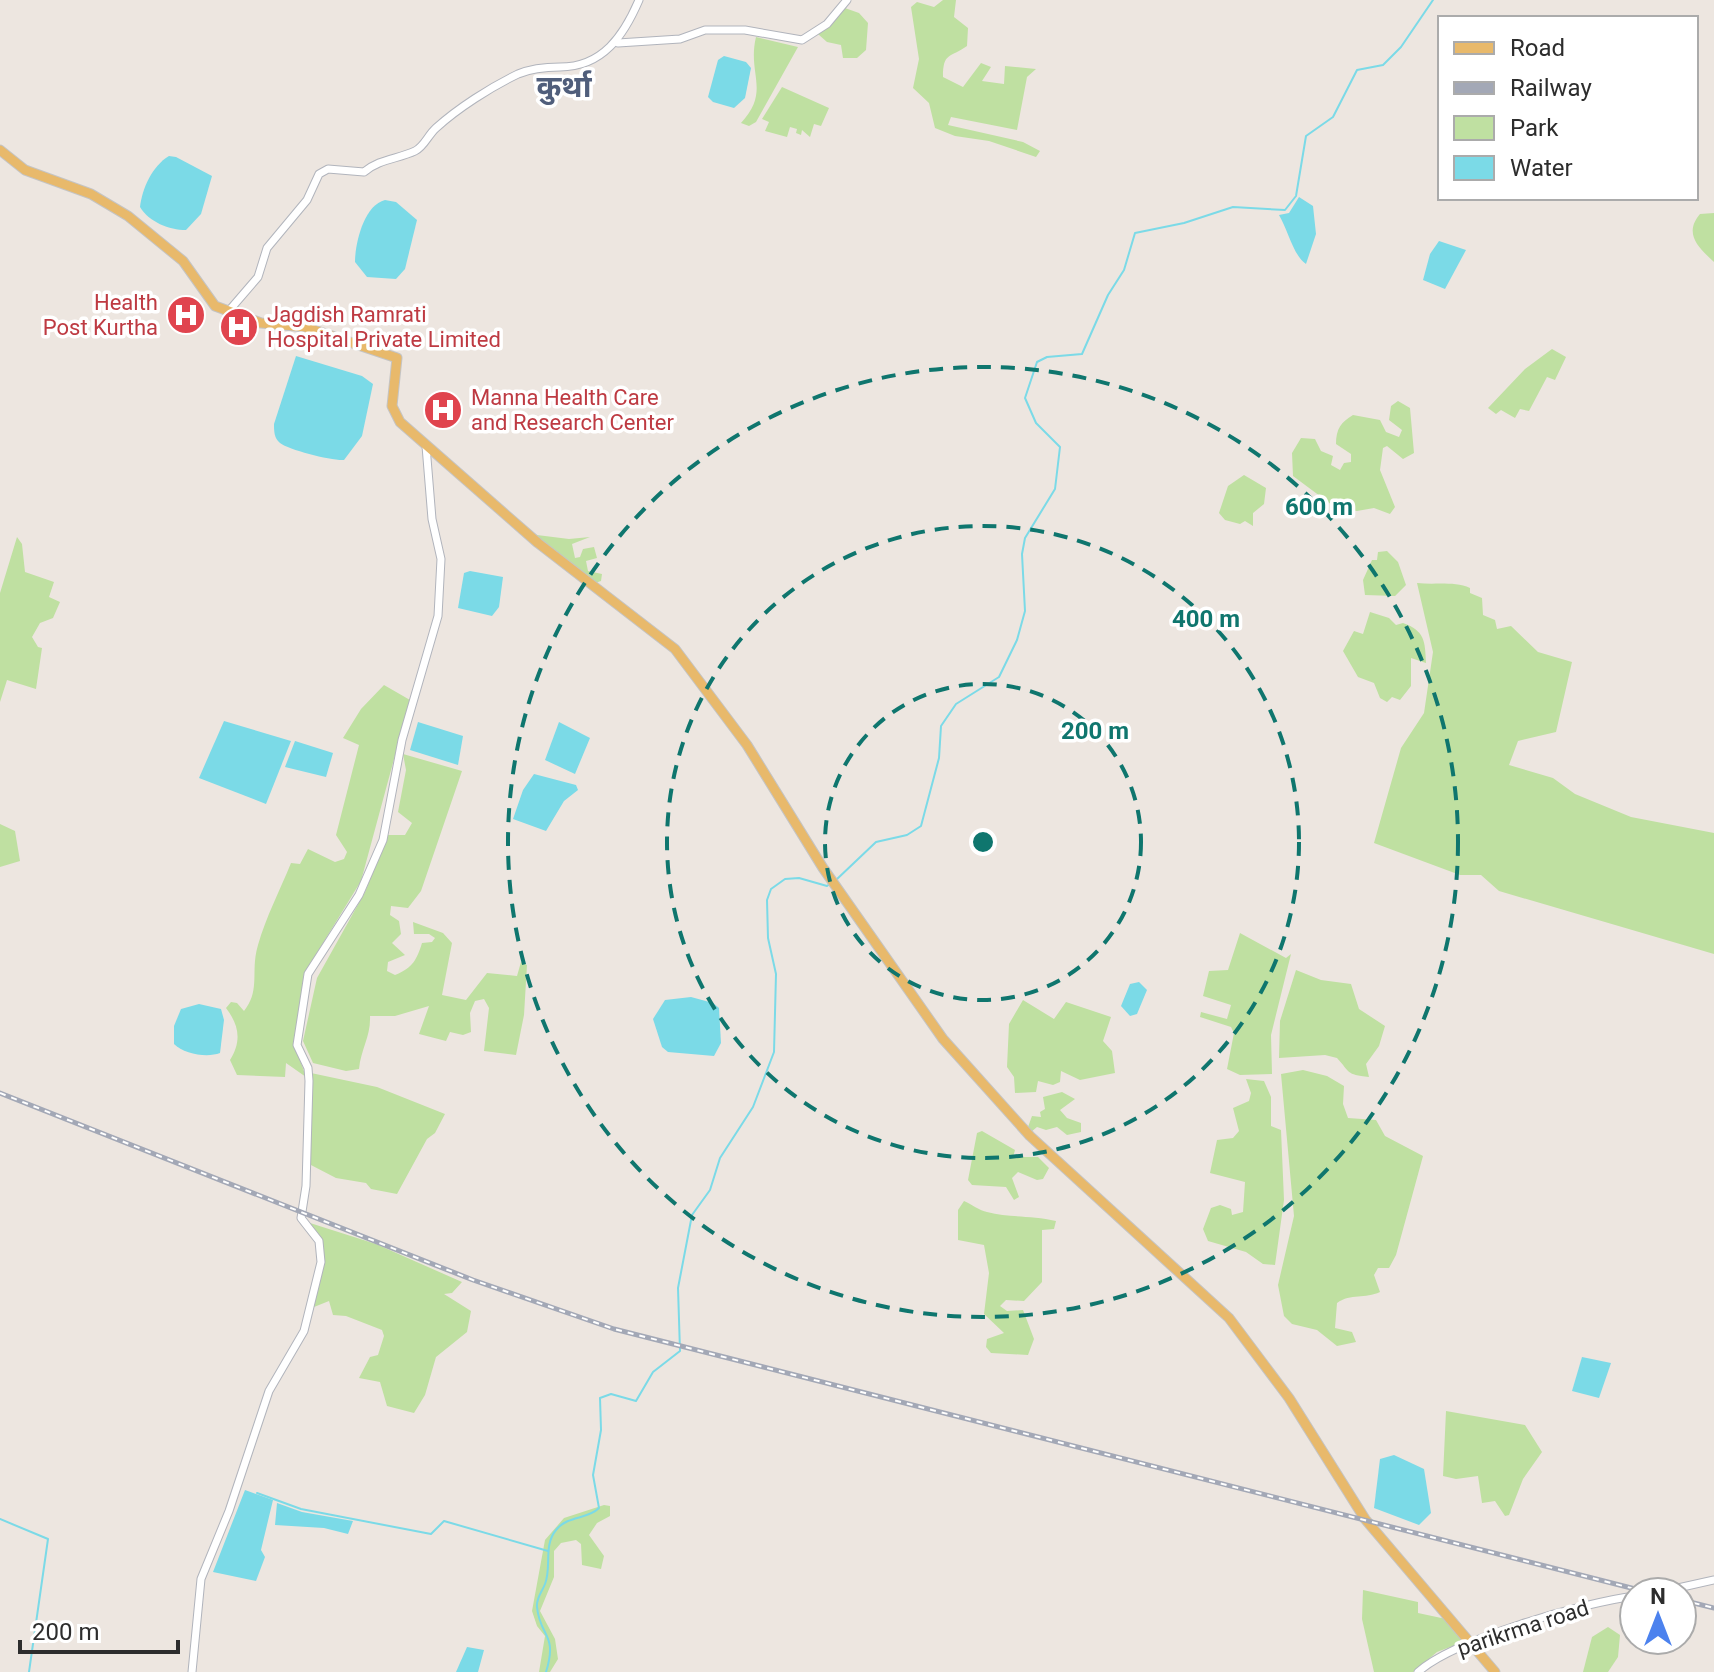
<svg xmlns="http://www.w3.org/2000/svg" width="1714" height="1672" viewBox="0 0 1714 1672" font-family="Roboto,'Noto Sans Devanagari',sans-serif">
	<rect width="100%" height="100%" fill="#ede6e0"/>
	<g fill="#bfe0a1">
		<path d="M943,0H956L954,17L968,28L967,46C950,58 943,52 943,77L963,87L981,63L991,67L982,81L1004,84L1005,66L1036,69L1027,77L1017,130L951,117L948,125L1023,142L1040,151L1036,157L989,141L955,136L935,128L929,103L913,88L919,59L911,7L917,2L934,7Z"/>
		<polygon points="842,7 859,13 868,23 866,50 857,58 843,58 841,45 827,42 818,34"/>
		<path d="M756,37L798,47L756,122L749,126L741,123C771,91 747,74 756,37Z"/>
		<polygon points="782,87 829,108 821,126 814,124 810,137 802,130 801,135 796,133 797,129 790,127 787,137 765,131 769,122 762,119"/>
		<path d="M1714,213V262C1699,248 1683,234 1700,214Z"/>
		<polygon points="1552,349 1566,357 1555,380 1547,377 1529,411 1520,409 1515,418 1501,410 1496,414 1488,408 1525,369"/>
		<path d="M1398,401L1410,408L1414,453L1403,459L1387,446L1383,448L1380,470L1395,507L1390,514L1374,508L1357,511L1336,508L1293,476L1292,453L1301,438L1315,439L1321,451L1333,456L1331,465L1340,470L1344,463L1351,462V454L1336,444C1336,429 1341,422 1353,415L1380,420L1386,432L1399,437L1402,430L1389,420L1391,406Z"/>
		<polygon points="1244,475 1266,488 1264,504 1253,513 1253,526 1245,521 1240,524 1225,520 1219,513 1228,486"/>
		<polygon points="529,534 569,539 590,537 572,544 575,558 580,557 583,549 594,547 597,558 586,561 588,571 602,574 601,581 595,583"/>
		<polygon points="17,537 22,544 25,572 54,582 49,597 60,602 53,618 40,623 32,637 38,647 42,648 36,689 7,680 0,702 0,593"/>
		<polygon points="1387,551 1398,562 1406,585 1395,596 1365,595 1363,580 1372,560 1377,560 1378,552"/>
		<path d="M1417,583C1435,585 1454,581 1470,588V593L1482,598L1483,615L1495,620L1497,629L1511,626L1538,652L1572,662L1556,732L1518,741L1509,765L1553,778L1575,794L1631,817L1714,833V954L1499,891L1481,875H1460L1374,843L1401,748L1424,713L1433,652Z"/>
		<path d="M1370,612L1389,618L1396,625L1403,623C1425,631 1425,641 1426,663L1411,658V686L1400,700L1392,697L1387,702L1380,698L1374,683L1358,677L1343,651L1354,631L1363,634Z"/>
		<path d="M384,685L410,700L361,881L304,974L294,1043L306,1077L286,1063L285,1077L237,1075L230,1060C242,1041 239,1025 226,1008L231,1002L237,1003L244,1011C261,990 250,971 258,945C266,917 280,890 291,863L300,864L308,849L335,862L344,859L347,852L336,835L359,745L343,738L361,709Z"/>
		<path d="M403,754L462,771L421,891L408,908L391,906L390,915L399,921L401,934L392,943L405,955L388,962L387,971L395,975C413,968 417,959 422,943L432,942L435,938L429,934H414L413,922L443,933L452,943L442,995L466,1000L487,973L517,976L521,962L527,965L524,1015L516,1055L484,1051L489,1008L484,999L475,1001L470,1013L471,1032L463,1035L450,1032L446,1041L419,1034L429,1006L395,1016H370C371,1036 361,1049 359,1069L346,1071L313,1063L303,1041L317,978L365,892L388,835H405L412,823L398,812L406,770Z"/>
		<polygon points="0,824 15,831 20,861 0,867"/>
		<polygon points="1240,933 1286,958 1291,954 1271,1035 1272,1074 1240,1075 1227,1069 1234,1033 1231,1027 1200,1017 1201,1012 1227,1019 1231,1005 1203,996 1209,971 1228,970"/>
		<path d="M1296,970L1321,980L1351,984L1359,1009L1385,1026L1379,1046L1366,1064L1369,1077C1345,1074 1351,1073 1337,1058L1325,1055L1279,1058L1280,1021Z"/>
		<polygon points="1023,1000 1054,1019 1066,1002 1111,1017 1103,1041 1112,1051 1115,1073 1080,1080 1061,1071 1060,1082 1053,1085 1038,1081 1036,1092 1015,1093 1014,1077 1007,1067 1009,1024"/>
		<path d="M1303,1070L1327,1076L1344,1086L1343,1104L1348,1118L1376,1120L1385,1136L1423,1156L1396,1255L1389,1268H1378L1374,1275L1380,1292C1365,1299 1351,1293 1337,1303L1335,1328L1352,1332L1356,1342L1337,1346L1317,1330L1292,1324L1284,1316L1278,1285L1294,1216L1281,1074Z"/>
		<polygon points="311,1073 377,1087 445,1114 435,1133 427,1139 397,1194 371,1189 366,1183 336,1178 309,1164"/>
		<polygon points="1246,1079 1264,1081 1271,1097 1271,1126 1281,1130 1284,1200 1275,1265 1263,1264 1246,1252 1208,1241 1203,1229 1211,1208 1220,1205 1231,1209 1232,1215 1243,1212 1245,1182 1210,1173 1217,1140 1233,1138 1239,1131 1233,1108 1249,1101 1251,1093"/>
		<polygon points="1062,1092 1075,1099 1060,1110 1067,1118 1081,1123 1081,1132 1067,1135 1057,1127 1046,1130 1037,1127 1031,1132 1028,1127 1032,1116 1041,1117 1040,1112 1045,1109 1043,1097"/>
		<polygon points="982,1131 1015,1150 1013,1157 1038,1157 1049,1168 1043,1179 1037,1180 1018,1172 1012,1178 1019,1197 1014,1200 1006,1187 972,1185 968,1180 977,1133"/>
		<path d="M964,1201C971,1204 980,1211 987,1212C1010,1218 1032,1215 1056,1221L1054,1229L1042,1230V1282L1024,1301L1006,1300L1000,1306L1007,1311L1023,1310L1034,1339L1028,1355L991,1353L986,1347L987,1339L1004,1333L984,1314L989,1273L984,1245L958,1240V1210Z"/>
		<polygon points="310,1223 376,1244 462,1282 452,1293 444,1294 471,1311 467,1332 436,1357 425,1395 414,1413 387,1406 380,1382 359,1378 370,1357 378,1355 384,1336 382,1330 346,1316 333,1315 329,1301 314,1307 324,1250 322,1239"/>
		<polygon points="1446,1411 1525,1425 1542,1452 1523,1479 1509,1515 1505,1516 1495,1501 1482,1503 1478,1476 1456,1479 1443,1476"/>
		<polygon points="604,1505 610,1506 610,1516 597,1523 589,1535 604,1556 601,1569 582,1565 581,1544 576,1540 561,1543 554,1551 554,1577 540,1611 555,1639 558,1659 550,1672 539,1672 545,1636 537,1626 532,1611 545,1540 564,1518"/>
		<polygon points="1363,1590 1418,1602 1418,1613 1446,1619 1466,1641 1437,1652 1413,1672 1374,1672 1362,1619"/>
		<polygon points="1608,1627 1620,1635 1618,1657 1608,1672 1583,1672 1592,1637"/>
	</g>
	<g fill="#7bdae7">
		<polygon points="724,56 746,62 751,68 745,98 734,108 713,102 708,97 718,60"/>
		<path d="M176,157L212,176L201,214L186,230C169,230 149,222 140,207C142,189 152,166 169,156Z"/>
		<path d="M1299,197L1313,206L1316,234L1306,264C1293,255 1288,230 1279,215L1289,213Z"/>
		<path d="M385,200L396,202L417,220L405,269L396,279L367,277L355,262C355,243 364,205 385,200Z"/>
		<polygon points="1439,241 1466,250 1445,289 1423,280 1430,254"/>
		<path d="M296,356L362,376L373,384L362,436L344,460C332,461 289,450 280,443C274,438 274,431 274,424Z"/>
		<polygon points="470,571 503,577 499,607 492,616 458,608 464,573"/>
		<polygon points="224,721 291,741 266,804 199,778"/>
		<polygon points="418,722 463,736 458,765 410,750"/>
		<polygon points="559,722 590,738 575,774 545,760"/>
		<polygon points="295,741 333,753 326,777 285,767"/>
		<polygon points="534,774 576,785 578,790 564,801 546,831 513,819 523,790"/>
		<polygon points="1139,982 1147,990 1137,1014 1130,1016 1121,1006 1130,984"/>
		<polygon points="691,997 713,1003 719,1008 721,1043 714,1056 668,1052 662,1047 653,1019 665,1000"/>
		<path d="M199,1004L221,1009L224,1020L220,1053C207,1058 184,1054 174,1044V1026L181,1009Z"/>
		<polygon points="1582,1357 1611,1363 1599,1398 1572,1391"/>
		<polygon points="1394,1455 1424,1469 1431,1513 1419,1525 1374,1508 1380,1459"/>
		<polygon points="245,1490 273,1500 261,1550 265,1557 256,1581 213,1572"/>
		<polygon points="277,1503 302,1512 353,1521 348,1534 324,1528 275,1525"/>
		<polygon points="467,1647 484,1650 478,1672 456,1672"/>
	</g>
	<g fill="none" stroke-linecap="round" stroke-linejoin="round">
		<g stroke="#7bdae7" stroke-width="2">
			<polyline points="836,880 876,842 907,835 921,826 939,758 941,726 956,704 999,677 1017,640 1025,611 1022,554 1025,538 1055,489 1060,447 1036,423 1025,398 1037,362 1047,357 1082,354 1108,295 1124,270 1135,233 1184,223 1233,207 1285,210 1296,196 1306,136 1333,117 1357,70 1383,65 1401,47 1433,0"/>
			<polyline points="257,1493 301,1509 431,1534 444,1521 548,1551"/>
			<polyline points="0,1519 48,1539 29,1672"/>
			<path d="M546,1672C558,1633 540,1638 537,1607C536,1598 542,1592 545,1584C552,1566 543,1546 556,1530C568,1515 587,1520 599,1508L593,1475L601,1430L600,1398L611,1394L636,1401L653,1372L680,1351L678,1288L692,1215L710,1190L720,1158L753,1107L774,1052L776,974L768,938L767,900L771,889L785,879L799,878L827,886L831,883"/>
		</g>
		<g stroke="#b1b4bc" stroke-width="9">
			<g id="minor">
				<polyline points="618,43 680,39 705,30 745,30 802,40 827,24 847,0"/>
				<path d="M227,313L258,277L267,248L307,200L319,174L328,169L364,172C379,159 398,159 415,151C424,147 428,135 436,128C458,108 491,87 518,74C530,69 547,67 560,67C603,67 624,35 639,0"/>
				<polyline points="1660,1592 1714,1580"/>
				<polyline points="192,1672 201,1579 229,1511 269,1391 304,1331 321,1262 319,1241 301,1218 306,1186 309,1081 308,1068 297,1045 308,974 359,895 383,840 402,740 438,616 441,559 432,519 426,446"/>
				<path d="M1418,1672C1455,1639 1583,1603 1634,1596"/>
			</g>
		</g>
		<g stroke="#c4c4c4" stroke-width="11">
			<polyline id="major" points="0,150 25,170 91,194 128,216 183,261 215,306 261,323 305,327 397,358 392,406 400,422 538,543 675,649 747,745 823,868 943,1039 1030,1136 1229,1318 1289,1398 1365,1519 1495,1672"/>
		</g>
		<use href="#minor" stroke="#fff" stroke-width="7"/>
		<use href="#major" stroke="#e8b96b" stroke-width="9"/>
		<g stroke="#a3a8b6" stroke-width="5">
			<g id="rail">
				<polyline points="0,1093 473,1280 614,1329 1647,1592"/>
				<polyline points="1682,1600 1714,1608"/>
			</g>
		</g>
		<use href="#rail" stroke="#fff" stroke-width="2" stroke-dasharray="6" stroke-linecap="butt"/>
	</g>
	<g fill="none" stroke="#0f766e" stroke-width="4" stroke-dasharray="14 10">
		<circle cx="983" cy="842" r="158"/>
		<circle cx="983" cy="842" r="316"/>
		<circle cx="983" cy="842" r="475"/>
	</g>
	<defs>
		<g id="hospital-disc" transform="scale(2)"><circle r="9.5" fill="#e0444e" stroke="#fff"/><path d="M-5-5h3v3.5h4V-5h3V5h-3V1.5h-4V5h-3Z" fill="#fff"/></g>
	</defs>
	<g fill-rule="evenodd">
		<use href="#hospital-disc" x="186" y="315"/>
		<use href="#hospital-disc" x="239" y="327"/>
		<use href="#hospital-disc" x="443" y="410"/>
	</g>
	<g text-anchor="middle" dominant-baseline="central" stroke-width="7" stroke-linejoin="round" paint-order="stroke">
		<g font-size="22" fill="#be3a42" stroke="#fff" text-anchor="start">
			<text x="158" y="302" text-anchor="end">Health<tspan x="158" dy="25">Post Kurtha</tspan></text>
			<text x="267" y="314">Jagdish Ramrati<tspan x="267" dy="25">Hospital Private Limited</tspan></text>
			<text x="471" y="397">Manna Health Care<tspan x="471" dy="25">and Research Center</tspan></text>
		</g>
		<g font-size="22" fill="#2d2d2d" stroke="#fff">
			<text transform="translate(1523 1628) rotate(-18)">parikrma road</text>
		</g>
		<g font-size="30" font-weight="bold" fill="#505e7b" stroke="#fff">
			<text x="564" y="86">कुर्था</text>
		</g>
	</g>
	<circle cx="983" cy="842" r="12" fill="#0f766e" stroke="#fff" stroke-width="4"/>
	<g font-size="24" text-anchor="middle" font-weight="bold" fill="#0f766e" stroke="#fff" stroke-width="7" stroke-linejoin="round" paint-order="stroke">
		<text x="1319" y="515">600 m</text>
		<text x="1206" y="627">400 m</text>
		<text x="1095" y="739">200 m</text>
	</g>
	<rect x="1438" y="16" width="260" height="184" fill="#ffffff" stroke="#ababab" stroke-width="2"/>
	<rect x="1454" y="42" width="40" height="12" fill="#e8b96b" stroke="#ababab" stroke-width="2"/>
	<text x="1510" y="56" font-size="24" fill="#2d2d2d">Road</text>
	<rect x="1454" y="82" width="40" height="12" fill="#a3a8b6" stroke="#ababab" stroke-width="2"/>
	<text x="1510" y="96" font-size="24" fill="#2d2d2d">Railway</text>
	<rect x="1454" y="116" width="40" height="24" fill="#bfe0a1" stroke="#ababab" stroke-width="2"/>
	<text x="1510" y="136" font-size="24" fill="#2d2d2d">Park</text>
	<rect x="1454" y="156" width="40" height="24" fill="#7bdae7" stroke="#ababab" stroke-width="2"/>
	<text x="1510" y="176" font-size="24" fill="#2d2d2d">Water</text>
	<g transform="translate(1658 1616)"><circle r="38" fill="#ffffff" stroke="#ababab" stroke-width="2"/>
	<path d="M0-6L14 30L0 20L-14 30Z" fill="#4c82ee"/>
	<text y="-12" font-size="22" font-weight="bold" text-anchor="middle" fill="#2d2d2d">N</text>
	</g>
	<path d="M20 1640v12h158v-12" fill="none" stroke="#2d2d2d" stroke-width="4"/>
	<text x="32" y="1640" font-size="24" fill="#2d2d2d" stroke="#ffffff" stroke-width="6" paint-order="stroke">200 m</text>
</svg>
